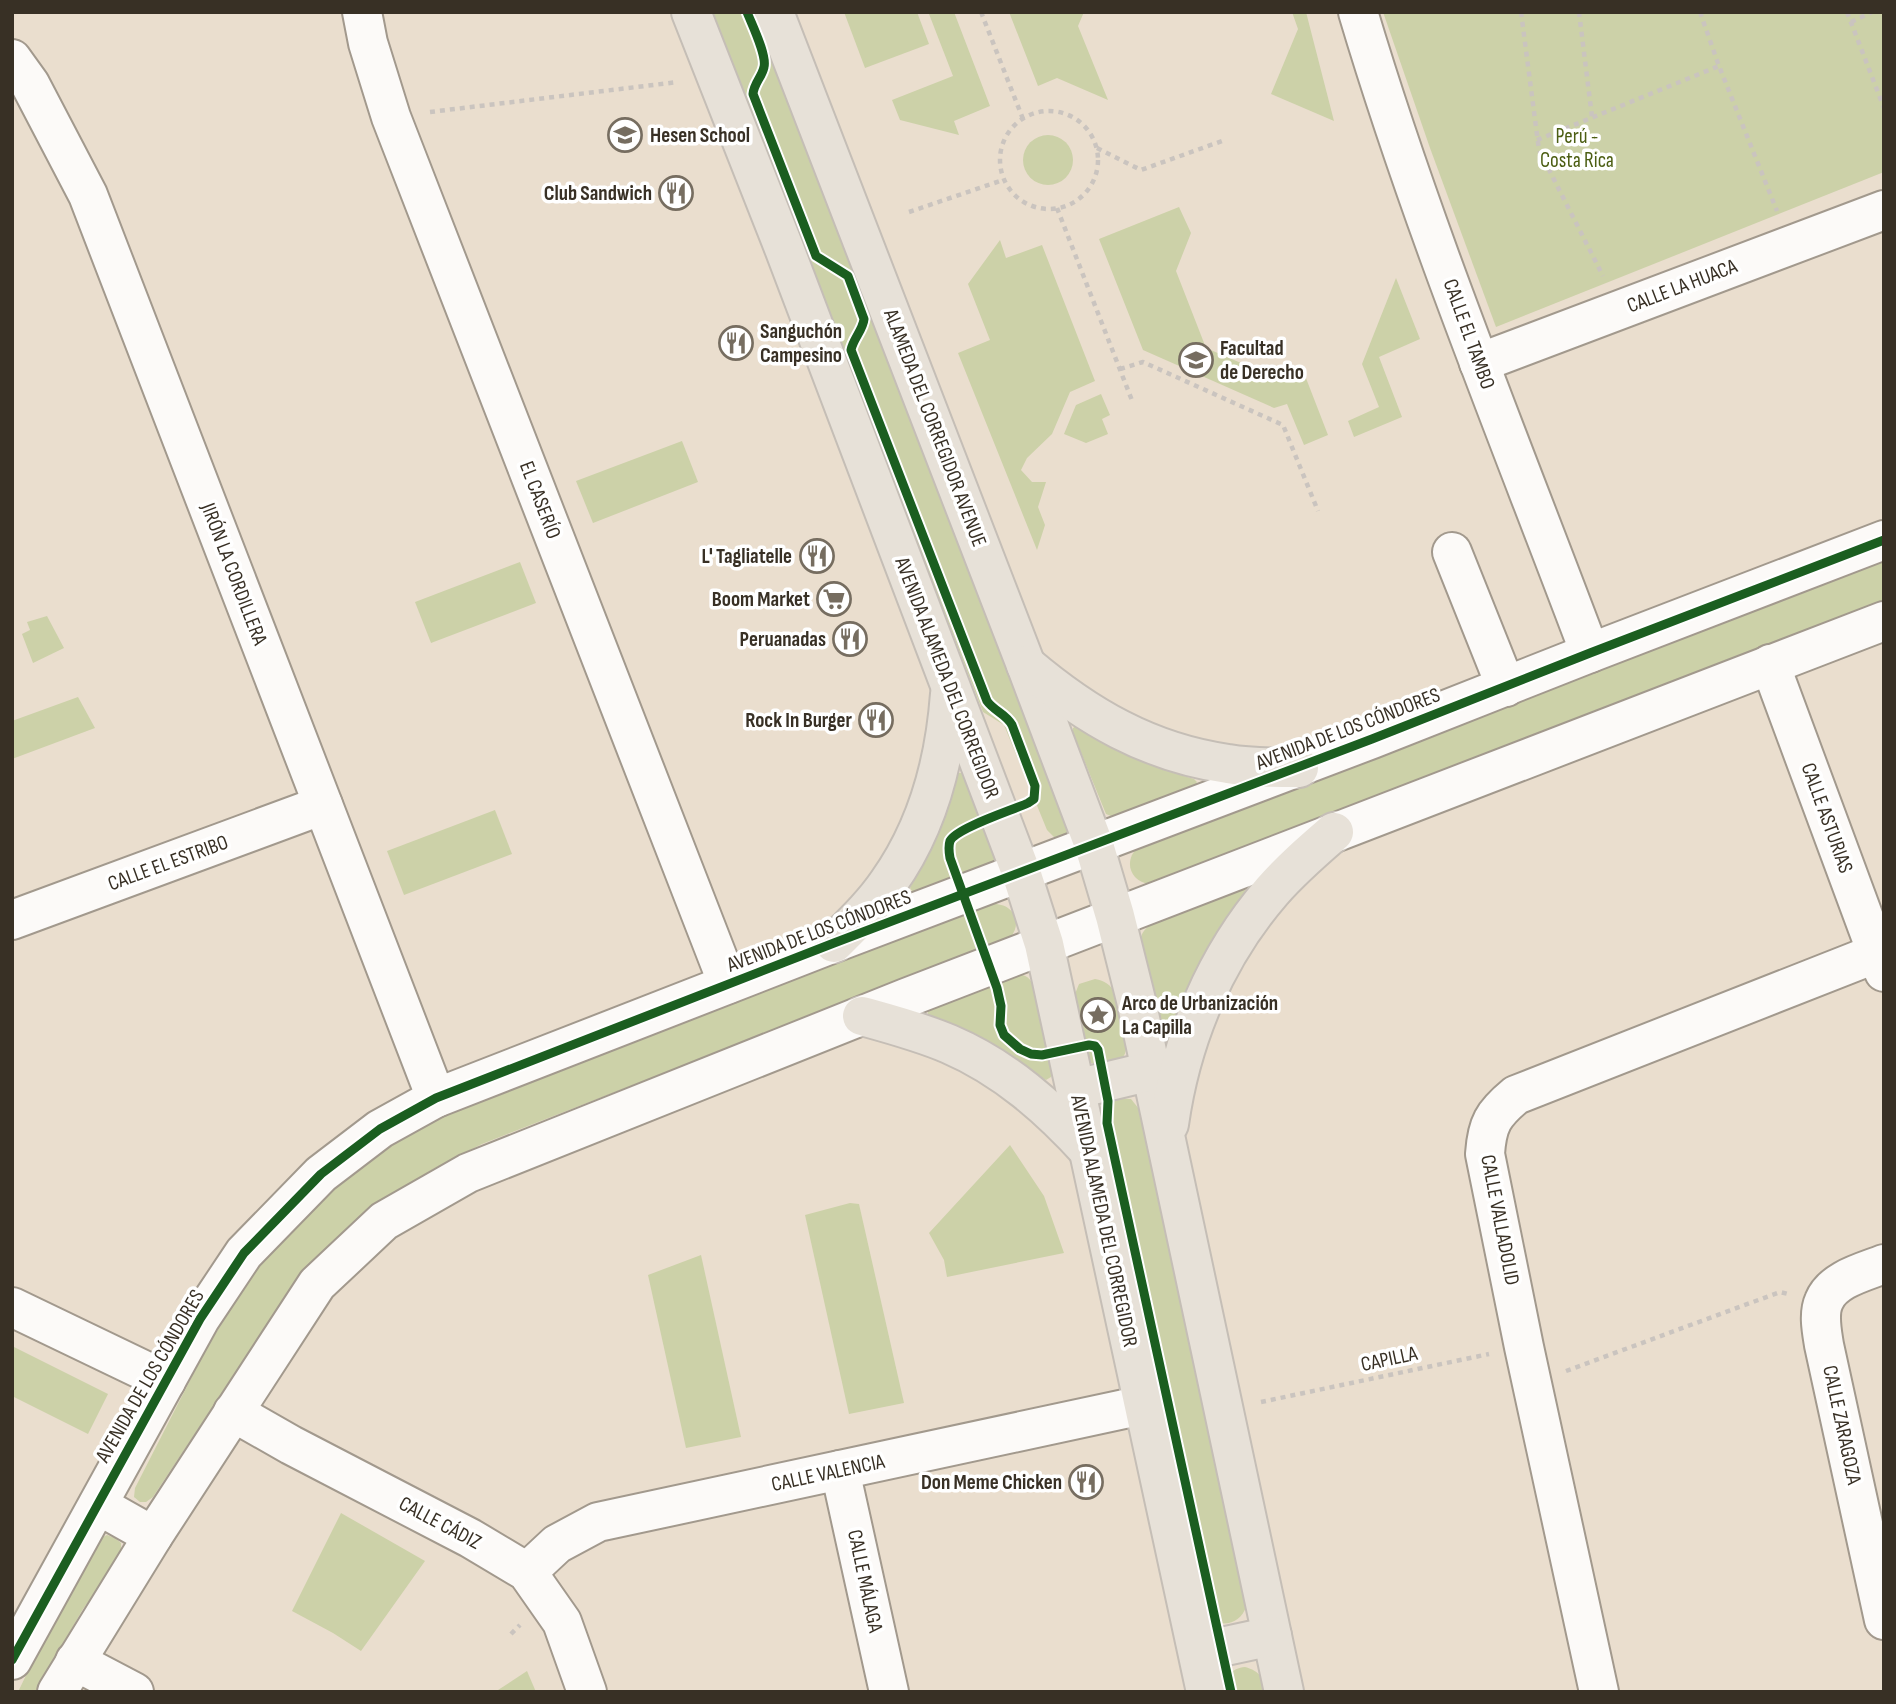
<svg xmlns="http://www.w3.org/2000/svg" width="1896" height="1704" viewBox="0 0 1896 1704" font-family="'Sofia Sans Condensed',sans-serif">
	<rect width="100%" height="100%" fill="#eadece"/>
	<g fill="#ccd1a8">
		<polygon points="712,12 756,12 1064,813 1068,831 1062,837 1054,837 1047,830 1004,725 983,712"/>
		<polygon points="844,12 917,12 929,44 865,68"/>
		<polygon points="933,12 954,12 990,106 954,121 959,135 900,120 892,100 953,76 929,14"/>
		<polygon points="1009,12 1084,12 1078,26 1108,100 1057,78 1038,86"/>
		<polygon points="1292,12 1306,12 1334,121 1271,94 1298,29"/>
		<polygon points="1383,12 1884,12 1884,172 1496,327 1430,148"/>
		<circle cx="1048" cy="160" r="25"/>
		<polygon points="1179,207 1191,233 1176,271 1206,348 1283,381 1304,373 1328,435 1304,445 1287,404 1274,408 1143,350 1099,239"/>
		<polygon points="1000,240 1006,258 1042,245 1095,381 1070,392 1052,434 1027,458 1021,470 1032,482 1046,482 1038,507 1045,525 1037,550 958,353 990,340 968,284"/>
		<polygon points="1396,278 1420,339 1379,357 1402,417 1354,437 1348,421 1379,407 1362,364"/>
		<polygon points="1101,394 1110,415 1102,419 1108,434 1086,443 1064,434 1076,405"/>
		<polygon points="682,441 698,482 593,523 576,481"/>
		<path d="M1884,559V601L1150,884C1130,882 1123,861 1138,847Z"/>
		<polygon points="520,562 536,603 431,643 415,602"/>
		<polygon points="47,616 64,648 33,663 22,634 30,630 27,622"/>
		<polygon points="78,697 95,728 12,759 12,721"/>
		<path d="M1077,725C1115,748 1151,767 1194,779L1197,782L1195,785L1117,815L1111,816L1106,814L1073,733V728Z"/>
		<polygon points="958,773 964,773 997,860 994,863 918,891 912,891 910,888 922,863 954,777"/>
		<polygon points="495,810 512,854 404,895 387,851"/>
		<path d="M1242,888L1245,890C1244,904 1229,914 1221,926C1196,965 1182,1007 1168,1051L1165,1050L1141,937C1144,927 1152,924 1161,919Z"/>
		<path d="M994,904C1014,904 1023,923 1010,938L482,1144L433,1169L379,1204L307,1271L272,1317L153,1497L146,1502H140L134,1497L135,1488L205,1351L250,1277L291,1230L353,1171L418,1128L478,1100L701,1013Z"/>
		<path d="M1017,974C1027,975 1030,978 1034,987L1053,1071L1051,1077L1046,1080L928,1017V1010Z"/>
		<path d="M1095,979C1105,981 1110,984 1115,993L1126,1050C1123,1066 1104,1066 1091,1063L1087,1058L1073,999L1079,984Z"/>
		<path d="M1115,1098L1131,1099L1139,1109L1246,1606C1242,1624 1219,1630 1207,1615L1100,1118C1101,1107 1105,1102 1115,1098Z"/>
		<polygon points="1010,1145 1044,1196 1064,1253 947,1277 944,1260 929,1233"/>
		<polygon points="850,1203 859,1204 904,1403 849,1414 805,1215"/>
		<polygon points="701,1255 741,1437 686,1448 648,1275"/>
		<polygon points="12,1346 108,1394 88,1434 12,1396"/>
		<polygon points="341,1513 425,1561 361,1651 333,1633 292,1611"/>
		<polygon points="107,1535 115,1538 121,1543 121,1556 83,1609 35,1692 18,1692 30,1667 101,1538"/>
		<path d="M1245,1667C1260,1671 1263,1678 1266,1692H1224C1222,1678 1232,1668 1245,1667Z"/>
		<polygon points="527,1671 536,1692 495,1692"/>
	</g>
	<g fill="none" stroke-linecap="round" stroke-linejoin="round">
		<g stroke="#a2998d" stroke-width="42">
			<g id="minor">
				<polyline points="362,12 368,43 391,117 728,984"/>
				<path d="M1358,12C1423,230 1510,440 1590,653"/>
				<polyline points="12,59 30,84 88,195 436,1098"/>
				<polyline points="1479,363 1884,210"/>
				<polyline points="1452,552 1506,687"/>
				<polyline points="1770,664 1884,972"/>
				<polyline points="12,920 323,805"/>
				<path d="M1884,1264C1864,1272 1833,1279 1824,1301C1818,1314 1822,1332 1824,1345L1884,1620"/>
				<polyline points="12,1307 166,1381"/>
				<polyline points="233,1412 291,1445 470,1538 527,1572 562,1622 587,1692"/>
				<polyline points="840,1470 889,1692"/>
				<polyline points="98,1505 153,1536"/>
				<polyline points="527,1572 557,1544 598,1522 1143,1405"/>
				<polyline points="12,1660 200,1319 244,1253 321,1174 380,1129 436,1098 834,943 1372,739 1590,653 1884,540"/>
				<polyline points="75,1661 134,1692"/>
				<polyline points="57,1692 153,1536 317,1284 384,1221 468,1173 906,998 1884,621"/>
				<path d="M1599,1692L1524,1347L1485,1154C1487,1124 1493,1114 1516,1095L1877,953"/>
			</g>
		</g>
		<g stroke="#c5beb6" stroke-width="42">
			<g id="major">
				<polyline points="691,12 784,248 1021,872 1044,944 1206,1692"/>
				<polyline points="774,12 1026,665 1094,845 1115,916 1136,1000 1284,1692"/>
				<path d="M1026,665C1086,716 1149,753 1228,764C1251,768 1275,768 1299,768"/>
				<path d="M834,943C853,924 873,905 888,883C928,827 945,762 950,694"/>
				<path d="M862,1016C891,1024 921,1032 949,1044C1005,1068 1050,1108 1090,1152"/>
				<polyline points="1076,1089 1151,1071"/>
				<path d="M1169,1124C1181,1039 1215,957 1272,891C1291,869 1312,851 1334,832"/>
				<polyline points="1198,1652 1272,1636"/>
			</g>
		</g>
		<g stroke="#cac4bf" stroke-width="4.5" stroke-dasharray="5 5" stroke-linecap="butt">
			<polyline points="981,12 1023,119"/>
			<polyline points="1521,12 1539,150 1603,276"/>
			<polyline points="1579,12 1592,117"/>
			<polyline points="1700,12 1719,66 1777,211"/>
			<polyline points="1847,12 1884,108"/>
			<polyline points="1851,22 1872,12"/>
			<circle cx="1049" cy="160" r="49"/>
			<polyline points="430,112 678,82"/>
			<polyline points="1537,140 1719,66"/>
			<polyline points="1097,148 1141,170 1222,141"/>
			<polyline points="1057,208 1133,403"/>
			<polyline points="909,212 1003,180"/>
			<polyline points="1120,369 1143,362 1283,425 1318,511"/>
			<polyline points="1566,1371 1780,1292 1788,1294"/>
			<polyline points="1261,1402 1489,1354"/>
			<polyline points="511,1634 520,1625"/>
		</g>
		<use href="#minor" stroke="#fcfaf8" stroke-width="38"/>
		<use href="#major" stroke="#e7e1d8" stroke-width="38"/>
		<g stroke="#fff" stroke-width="13">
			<g id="cycleway">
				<path d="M747,12C752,25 767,55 764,67C762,77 754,83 753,94L816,256L848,276L864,319C863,330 853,339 851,350L987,701C994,711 1006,714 1012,725L1035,786L1034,799L1028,803C1013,810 956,828 950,841C948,847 949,852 950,858L997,988L1001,1006L1000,1025L1004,1035L1020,1049L1031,1054L1042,1055L1089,1045L1095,1046L1098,1050L1108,1101L1107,1123L1231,1692"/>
				<polyline points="12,1660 200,1319 244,1253 321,1174 380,1129 436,1098 834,943 1372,739 1590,653 1884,540"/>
			</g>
		</g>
		<use href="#cycleway" stroke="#1b5e20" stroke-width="9"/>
	</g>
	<defs>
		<g id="school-ring" transform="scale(1.75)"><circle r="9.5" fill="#fff" stroke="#766d60" stroke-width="1.5"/><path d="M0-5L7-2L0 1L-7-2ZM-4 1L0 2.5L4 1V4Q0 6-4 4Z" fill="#766d60"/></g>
		<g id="restaurant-ring" transform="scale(1.75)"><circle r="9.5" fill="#fff" stroke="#766d60" stroke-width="1.5"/><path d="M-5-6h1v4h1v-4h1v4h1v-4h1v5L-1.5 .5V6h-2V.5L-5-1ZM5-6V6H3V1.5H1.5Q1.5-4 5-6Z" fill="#766d60"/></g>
		<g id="university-ring" transform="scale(1.75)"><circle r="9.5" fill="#fff" stroke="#766d60" stroke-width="1.5"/><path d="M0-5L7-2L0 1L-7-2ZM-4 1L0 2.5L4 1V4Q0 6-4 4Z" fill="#766d60"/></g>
		<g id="supermarket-ring" transform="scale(1.75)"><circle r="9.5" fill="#fff" stroke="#766d60" stroke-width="1.5"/><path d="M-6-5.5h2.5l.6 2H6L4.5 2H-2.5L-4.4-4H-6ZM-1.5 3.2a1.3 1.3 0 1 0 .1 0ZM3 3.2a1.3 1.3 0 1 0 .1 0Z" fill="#766d60"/></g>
		<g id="sight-ring" transform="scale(1.75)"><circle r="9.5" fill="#fff" stroke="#766d60" stroke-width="1.5"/><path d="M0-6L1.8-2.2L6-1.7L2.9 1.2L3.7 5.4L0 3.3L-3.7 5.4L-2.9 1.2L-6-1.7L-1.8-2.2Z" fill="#766d60"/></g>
	</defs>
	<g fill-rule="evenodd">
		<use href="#school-ring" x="625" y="135"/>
		<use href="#restaurant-ring" x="676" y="193"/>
		<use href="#restaurant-ring" x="736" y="343"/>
		<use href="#university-ring" x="1196" y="360"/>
		<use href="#restaurant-ring" x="817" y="556"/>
		<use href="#supermarket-ring" x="834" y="599"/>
		<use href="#restaurant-ring" x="850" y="639"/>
		<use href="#restaurant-ring" x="876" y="720"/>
		<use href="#sight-ring" x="1098" y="1015"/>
		<use href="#restaurant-ring" x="1086" y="1482"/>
	</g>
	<g text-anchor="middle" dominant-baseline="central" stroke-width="7" stroke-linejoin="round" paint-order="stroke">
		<g font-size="21" font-weight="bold" fill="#383025" stroke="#fff" text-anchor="end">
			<text x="650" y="135" text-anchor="start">Hesen School</text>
			<text x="652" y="193">Club Sandwich</text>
			<text x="760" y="331" text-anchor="start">Sanguchón<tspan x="760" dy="24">Campesino</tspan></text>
			<text x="1220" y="348" text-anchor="start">Facultad<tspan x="1220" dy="24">de Derecho</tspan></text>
			<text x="792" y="556">L' Tagliatelle</text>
			<text x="810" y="599">Boom Market</text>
			<text x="826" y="639">Peruanadas</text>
			<text x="852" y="720">Rock In Burger</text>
			<text x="1122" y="1003" text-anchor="start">Arco de Urbanización<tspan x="1122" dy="24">La Capilla</tspan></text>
			<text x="1062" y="1482">Don Meme Chicken</text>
		</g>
		<g font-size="21" fill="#4c5e13" stroke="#fff">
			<text x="1577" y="136">Perú -<tspan x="1577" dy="24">Costa Rica</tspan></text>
		</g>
		<g font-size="21" fill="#383025" stroke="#fff">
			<text transform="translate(1682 286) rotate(-21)">CALLE LA HUACA</text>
			<text transform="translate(1469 334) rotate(70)">CALLE EL TAMBO</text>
			<text transform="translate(935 428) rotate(69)">ALAMEDA DEL CORREGIDOR AVENUE</text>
			<text transform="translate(540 500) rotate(69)">EL CASERÍO</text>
			<text transform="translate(234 574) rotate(69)">JIRÓN LA CORDILLERA</text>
			<text transform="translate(947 678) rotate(69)">AVENIDA ALAMEDA DEL CORREGIDOR</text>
			<text transform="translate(1348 729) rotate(-21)">AVENIDA DE LOS CÓNDORES</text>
			<text transform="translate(1827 818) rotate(70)">CALLE ASTURIAS</text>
			<text transform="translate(168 863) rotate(-20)">CALLE EL ESTRIBO</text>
			<text transform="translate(819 931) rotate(-21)">AVENIDA DE LOS CÓNDORES</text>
			<text transform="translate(1500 1220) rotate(79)">CALLE VALLADOLID</text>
			<text transform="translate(1104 1221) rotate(78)">AVENIDA ALAMEDA DEL CORREGIDOR</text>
			<text transform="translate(1389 1359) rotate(-12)">CAPILLA</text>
			<text transform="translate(150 1376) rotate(-60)">AVENIDA DE LOS CÓNDORES</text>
			<text transform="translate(1842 1425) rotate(78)">CALLE ZARAGOZA</text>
			<text transform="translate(828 1473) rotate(-12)">CALLE VALENCIA</text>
			<text transform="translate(440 1523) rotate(28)">CALLE CÁDIZ</text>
			<text transform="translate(865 1581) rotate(78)">CALLE MÁLAGA</text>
		</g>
	</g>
	<rect width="1896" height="1704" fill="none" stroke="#383025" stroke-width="28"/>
</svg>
